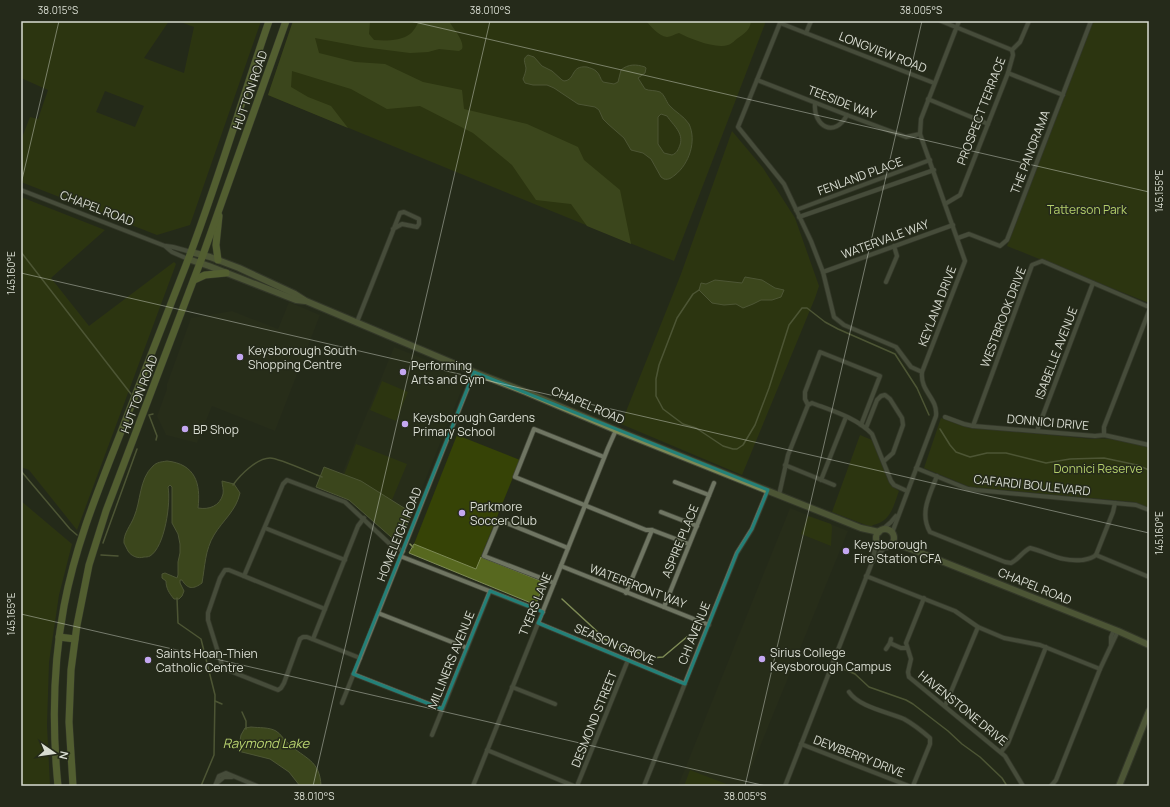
<svg xmlns="http://www.w3.org/2000/svg" width="1170" height="807" viewBox="0 0 1170 807" font-family="Manrope,sans-serif">
	<rect width="100%" height="100%" fill="#252a1a"/>
	<g fill="#2a311a">
		<polygon points="289,302 320,315 275,431 212,406 197,443 166,435 157,416 167,389 167,384 191,318 232,311 278,329"/>
		<polygon points="394,347 464,375 466,379 412,513 385,503 361,481 342,474"/>
		<polygon points="790,508 848,531 744,786 678,786"/>
	</g>
	<g fill="#364306" fill-rule="evenodd">
		<path d="M21,21H169L144,58L184,73L194,27L178,21H261L190,225L157,235L21,182V140L30,117L38,119L48,90L21,78ZM105,91L144,106L135,127L96,112Z"/>
		<polygon points="293,21 766,21 674,261 268,95"/>
		<polygon points="1093,21 1149,21 1149,303 1007,246"/>
		<polygon points="732,131 763,168 795,218 819,286 815,298 742,475 621,424 681,274"/>
		<polygon points="21,197 105,230 51,278 89,326 174,262 176,264 77,530 29,470 21,467"/>
		<polygon points="382,381 408,392 396,421 370,410"/>
		<path d="M941,418L967,427L1092,439C1108,437 1134,442 1149,448V508L1135,502L970,487L924,468Z"/>
		<polygon points="457,435 520,460 476,569 414,544"/>
		<path d="M860,435L872,440L890,484L893,487L899,491C893,507 891,521 873,525L871,527L832,512Z"/>
		<polygon points="356,444 407,464 392,500 342,480"/>
		<polygon points="21,501 72,544 59,595 49,662 47,725 50,786 21,786"/>
		<polygon points="808,516 831,524 832,527 831,546 801,534"/>
		<polygon points="690,770 729,785 728,786 684,786"/>
	</g>
	<g fill="#586920">
		<path d="M293,21H370L369,34L374,40C385,41 401,41 410,34C414,31 417,25 419,21H449C453,29 465,41 462,49L459,51L439,49L428,52L410,53L363,47L315,38L319,53L355,62L385,64L423,82L462,90L464,109L527,124L578,147L584,160L620,190L631,244L587,226L571,204L536,200L512,165L473,133L420,106L387,109L351,89L292,71L291,87L308,97L331,106L348,128L268,95Z"/>
		<path d="M646,21H751C750,30 745,33 738,38C735,40 732,44 728,45C715,49 691,39 679,33C675,34 670,37 667,37C658,36 651,26 646,21Z"/>
	</g>
	<g fill="#57681f" stroke="#7e8b55" fill-rule="evenodd">
		<path d="M528,55L534,57L542,66L552,71L562,80L564,81C576,80 570,65 587,67C590,68 594,69 596,71C600,74 600,79 603,82L614,84L618,82L621,70C628,64 636,64 645,67L646,68L645,73L638,78L645,89C649,91 655,90 660,92C664,94 666,101 669,105C675,112 684,116 689,124C697,141 689,164 675,175C671,178 669,180 664,179L661,177L651,159L643,153L631,150L624,138L608,124L603,119L599,110L595,107L578,104L554,88L547,85H533L525,83L523,79C524,76 526,72 526,68C525,62 522,59 528,55ZM661,114L667,116C673,125 684,133 680,145C678,150 677,153 672,155L664,153L658,144V117Z"/>
		<polygon points="745,277 762,280 775,288 784,290 781,297 772,300 761,300 753,304 743,308 736,304 724,305 712,303 699,290 701,283 706,284 715,280 742,283"/>
		<path d="M167,461C195,464 201,483 198,508C209,510 220,506 223,494C224,490 222,485 222,481L234,484L240,493C236,511 223,520 214,535C205,550 205,566 202,583C194,589 188,590 182,580H180V583L184,591L182,596L179,599H174C169,593 166,588 166,581L162,578V574L165,573L177,578L178,575V562L180,553V544L178,534L172,523V487L170,485L168,487C171,502 165,547 150,556C148,557 146,557 144,557C138,559 131,556 128,551C127,549 125,545 124,543C123,534 131,525 134,517C141,501 139,479 153,466C157,462 161,462 167,461Z"/>
		<polygon points="324,467 361,481 412,513 399,544 349,500 316,487"/>
		<polygon points="414,544 476,569 481,557 541,581 542,587 536,605 409,553"/>
		<path d="M251,727C259,728 269,727 276,731C281,734 284,740 289,744C305,759 320,760 321,786H300L289,772L270,759L238,751L241,735L245,728Z"/>
	</g>
	<g fill="none" stroke-linecap="round" stroke-linejoin="round">
		<g stroke="#7e8b55" stroke-width="1.5">
			<polyline points="21,252 131,394"/>
			<polyline points="699,290 693,294 677,318 659,365 656,379 656,396 663,409 683,424 696,428 723,446 733,449 737,449 743,445 755,425 769,388 789,325 802,308 807,308 825,322 838,329 895,354 917,388 929,415"/>
			<polyline points="153,414 149,415 157,436 156,440"/>
			<polyline points="940,429 950,445 956,452 970,457 987,453 1006,453 1046,463 1070,459 1104,458 1137,465 1149,470"/>
			<polyline points="21,471 70,529 77,535"/>
			<path d="M233,485C240,475 257,458 270,458C279,458 311,473 322,477"/>
			<polyline points="103,543 137,449"/>
			<polyline points="410,544 413,547"/>
			<polyline points="101,555 118,556"/>
			<polyline points="177,598 178,623 201,639 215,695 214,755 201,786"/>
			<polyline points="562,599 600,634 604,639 651,658 663,657 688,636"/>
			<polyline points="839,667 855,674 869,687 906,700 913,704 948,731 962,744 980,757 1002,778 1007,786"/>
			<polyline points="215,701 222,704"/>
			<polyline points="242,712 246,721 246,729"/>
		</g>
		<g stroke="#44483a" stroke-width="5.5">
			<g id="street">
				<polyline points="941,21 1012,50"/>
				<polyline points="806,33 811,21"/>
				<polyline points="1008,73 1063,95"/>
				<polyline points="757,80 847,115 906,137 920,134"/>
				<polyline points="928,99 988,124"/>
				<path d="M815,103C813,127 835,138 847,115"/>
				<polyline points="21,190 165,246 172,252 188,259"/>
				<polyline points="945,204 960,195 1008,73 1013,55 1012,50 1020,42 1029,21"/>
				<polyline points="796,210 930,160"/>
				<polyline points="799,217 934,170"/>
				<polyline points="958,238 969,234 1000,246 1007,240 1091,21"/>
				<polyline points="166,246 173,247 191,252"/>
				<polyline points="823,272 953,225"/>
				<polyline points="886,282 897,256 894,246"/>
				<polyline points="357,322 400,213 404,212 419,219 419,224 417,227 402,224 393,229"/>
				<polyline points="922,372 911,367 896,347 844,325 834,317 823,272 811,241 784,184 738,127 780,23 934,83"/>
				<polyline points="808,405 805,399 805,392 820,352 880,376 861,425"/>
				<polyline points="945,417 964,424 973,426 1095,436 1104,435 1149,445"/>
				<polyline points="973,426 1032,265 1042,261 1149,307"/>
				<polyline points="866,428 877,400 881,396 885,395 890,399 902,418 903,425 893,453 884,461"/>
				<polyline points="1037,431 1093,283"/>
				<polyline points="1104,435 1104,427 1149,311"/>
				<polyline points="604,457 534,429 515,477 646,530 652,530 689,544"/>
				<polyline points="785,465 834,485"/>
				<polyline points="916,468 968,489 976,490 1136,505 1149,510"/>
				<path d="M937,476C930,494 919,513 930,532L1005,562L1011,563C1019,559 1022,552 1030,548C1050,553 1060,562 1082,560C1088,559 1091,559 1096,555"/>
				<polyline points="821,480 846,417"/>
				<polyline points="675,482 709,495"/>
				<path d="M779,495L788,455L808,405L812,403C833,411 857,418 872,434L891,481L894,485L907,491"/>
				<polyline points="661,512 697,526"/>
				<polyline points="265,528 345,560"/>
				<polyline points="883,529 891,522 896,516"/>
				<path d="M892,533L936,416C938,398 920,392 922,372L965,261L920,134L921,119L959,21"/>
				<polyline points="1096,555 1149,577"/>
				<polyline points="1096,555 1113,512 1115,503"/>
				<polyline points="400,556 543,612"/>
				<polyline points="873,561 885,547"/>
				<polyline points="561,566 709,625"/>
				<polyline points="244,576 283,484 287,480 345,502 391,545 403,551"/>
				<polyline points="866,576 955,611 978,627 1004,638 1040,645 1100,669"/>
				<polyline points="554,583 484,556 499,520 568,548"/>
				<polyline points="626,593 652,530"/>
				<polyline points="924,598 906,643 911,659 908,672 909,677 1005,756 1023,786"/>
				<polyline points="664,607 714,483"/>
				<polyline points="325,609 229,570 225,570 220,578 208,613 208,620 222,665 225,669 278,690 281,688 284,683 300,639 303,637 307,637 360,658"/>
				<polyline points="378,613 467,648"/>
				<polyline points="538,623 685,684"/>
				<polyline points="313,639 358,526 364,518"/>
				<polyline points="890,643 901,648 907,648"/>
				<polyline points="1111,644 1111,637 1114,630"/>
				<polyline points="886,649 890,643 891,639"/>
				<polyline points="353,674 442,709"/>
				<polyline points="512,687 555,704"/>
				<path d="M849,692C859,707 888,712 904,719C913,724 922,731 930,738V744L913,786"/>
				<polyline points="342,703 474,372"/>
				<polyline points="945,706 978,627"/>
				<polyline points="432,735 490,591"/>
				<polyline points="801,744 909,786"/>
				<polyline points="487,750 574,786"/>
				<polyline points="1001,752 1008,743 1046,647"/>
				<polyline points="217,783 224,777 232,777"/>
				<polyline points="215,786 219,776 226,773 257,786"/>
				<polyline points="473,786 608,448 616,430"/>
				<polyline points="577,786 628,660"/>
				<polyline points="644,786 737,553 752,529 768,490"/>
				<polyline points="785,786 871,565 877,542"/>
				<polyline points="1051,786 1056,780 1100,669 1118,631"/>
			</g>
		</g>
		<g stroke="#44483a" stroke-width="8">
			<g id="secondary">
				<polyline points="191,252 210,257 239,268 295,294 306,301 474,372 526,392 616,430 861,528 879,532"/>
				<polyline points="188,259 209,266 296,300 305,301"/>
				<circle cx="885" cy="538" r="9"/>
				<polyline points="890,545 902,546 916,551 1118,631 1149,645"/>
				<polyline points="1119,786 1149,711"/>
			</g>
		</g>
		<g stroke="#44483a" stroke-width="8">
			<g id="primary">
				<polyline points="218,260 216,245 219,216"/>
				<polyline points="194,280 205,275 226,273"/>
				<polyline points="59,637 75,639"/>
				<path d="M58,786C52,726 53,665 64,606C75,547 97,493 119,437C141,380 164,322 186,265C217,185 241,102 269,21"/>
				<polyline points="73,786 69,722 71,670 77,625 89,565 106,511 203,255 286,21"/>
			</g>
		</g>
		<use href="#street" stroke="#6f7562" stroke-width="4"/>
		<use href="#secondary" stroke="#7c8957" stroke-width="6"/>
		<use href="#primary" stroke="#899d4c" stroke-width="7"/>
	</g>
	<path d="M0 0H1170V807H0ZM474,372L768,490L752,529L737,553L685,684L538,623L543,612L490,591L442,709L353,674Z" fill="#252a1a" fill-opacity=".55" fill-rule="evenodd"/>
	<path fill="none" stroke="#238078" stroke-width="3" stroke-linejoin="round" d="M474,372L768,490L752,529L737,553L685,684L538,623L543,612L490,591L442,709L353,674Z"/>
	<path fill="none" stroke="#d9ddd2" stroke-width="1" stroke-opacity="0.45" d="M410,21L1149,192M21,184L59,21M21,273L1149,533M21,614L766,786M313,786L490,21M745,786L922,21"/>
	<g fill="#c4a7f1" stroke="#252a1a" stroke-width="1.5">
		<circle cx="240" cy="357" r="4"/>
		<circle cx="403" cy="372" r="4"/>
		<circle cx="405" cy="424" r="4"/>
		<circle cx="185" cy="429" r="4"/>
		<circle cx="462" cy="513" r="4"/>
		<circle cx="846" cy="551" r="4"/>
		<circle cx="762" cy="659" r="4"/>
		<circle cx="148" cy="660" r="4"/>
	</g>
	<g text-anchor="middle" dominant-baseline="central" stroke-width="3" stroke-linejoin="round" paint-order="stroke">
		<g font-size="12" fill="#d9ddd2" stroke="#252a1a">
			<text transform="translate(883 52) rotate(21)">LONGVIEW ROAD</text>
			<text transform="translate(250 90) rotate(-71)">HUTTON ROAD</text>
			<text transform="translate(842 102) rotate(21)">TEESIDE WAY</text>
			<text transform="translate(981 111) rotate(-69)">PROSPECT TERRACE</text>
			<text transform="translate(1030 152) rotate(-69)">THE PANORAMA</text>
			<text transform="translate(860 176) rotate(-20)">FENLAND PLACE</text>
			<text transform="translate(97 208) rotate(21)">CHAPEL ROAD</text>
			<text transform="translate(885 239) rotate(-20)">WATERVALE WAY</text>
			<text transform="translate(937 306) rotate(-69)">KEYLANA DRIVE</text>
			<text transform="translate(1003 317) rotate(-69)">WESTBROOK DRIVE</text>
			<text transform="translate(1056 353) rotate(-69)">ISABELLE AVENUE</text>
			<text transform="translate(139 394) rotate(-69)">HUTTON ROAD</text>
			<text transform="translate(588 405) rotate(23)">CHAPEL ROAD</text>
			<text transform="translate(1048 422) rotate(5)">DONNICI DRIVE</text>
			<text transform="translate(1032 485) rotate(6)">CAFARDI BOULEVARD</text>
			<text transform="translate(399 534) rotate(-68)">HOMELEIGH ROAD</text>
			<text transform="translate(680 541) rotate(-68)">ASPIRE PLACE</text>
			<text transform="translate(638 586) rotate(21)">WATERFRONT WAY</text>
			<text transform="translate(1035 586) rotate(22)">CHAPEL ROAD</text>
			<text transform="translate(535 604) rotate(-68)">TYERS LANE</text>
			<text transform="translate(694 633) rotate(-68)">CHI AVENUE</text>
			<text transform="translate(615 644) rotate(23)">SEASON GROVE</text>
			<text transform="translate(451 660) rotate(-68)">MILLINERS AVENUE</text>
			<text transform="translate(963 708) rotate(39)">HAVENSTONE DRIVE</text>
			<text transform="translate(594 719) rotate(-68)">DESMOND STREET</text>
			<text transform="translate(859 756) rotate(21)">DEWBERRY DRIVE</text>
		</g>
		<g font-size="12" fill="#b3ce6a" stroke="#252a1a">
			<text x="1087" y="209">Tatterson Park</text>
			<text x="1098" y="468">Donnici Reserve</text>
		</g>
		<g font-size="12" fill="#d9ddd2" stroke="#252a1a" text-anchor="start">
			<text x="248" y="350">Keysborough South<tspan x="248" dy="14">Shopping Centre</tspan></text>
			<text x="411" y="365">Performing<tspan x="411" dy="14">Arts and Gym</tspan></text>
			<text x="413" y="417">Keysborough Gardens<tspan x="413" dy="14">Primary School</tspan></text>
			<text x="193" y="429">BP Shop</text>
			<text x="470" y="506">Parkmore<tspan x="470" dy="14">Soccer Club</tspan></text>
			<text x="854" y="544">Keysborough<tspan x="854" dy="14">Fire Station CFA</tspan></text>
			<text x="770" y="652">Sirius College<tspan x="770" dy="14">Keysborough Campus</tspan></text>
			<text x="156" y="653">Saints Hoan-Thien<tspan x="156" dy="14">Catholic Centre</tspan></text>
		</g>
		<g font-size="13" font-style="italic" fill="#b8d36f" stroke="#252a1a">
			<text x="266" y="743">Raymond Lake</text>
		</g>
	</g>
	<rect width="1170" height="807" fill="none" stroke="#252a1a" stroke-width="44"/>
	<g transform="translate(54 753) rotate(103)" stroke="#252a1a" stroke-width="3" paint-order="stroke">
	<path d="M0-3L7 15L0 10L-7 15Z" fill="#d9ddd2"/>
	<text y="-6" font-size="11" font-weight="bold" text-anchor="middle" fill="#d9ddd2">N</text>
	</g>
	<rect x="22" y="22" width="1126" height="763" fill="none" stroke="#d9ddd2" stroke-width="1.5"/>
	<g font-size="10" text-anchor="middle" fill="#d9ddd2">
		<text x="58" y="14">38.015°S</text>
		<text x="490" y="14">38.010°S</text>
		<text x="921" y="14">38.005°S</text>
		<text transform="translate(1159 191) rotate(-90)" y="4">145.155°E</text>
		<text transform="translate(11 273) rotate(-90)" y="4">145.160°E</text>
		<text transform="translate(1159 533) rotate(-90)" y="4">145.160°E</text>
		<text transform="translate(11 614) rotate(-90)" y="4">145.165°E</text>
		<text x="314" y="800">38.010°S</text>
		<text x="745" y="800">38.005°S</text>
	</g>
</svg>
